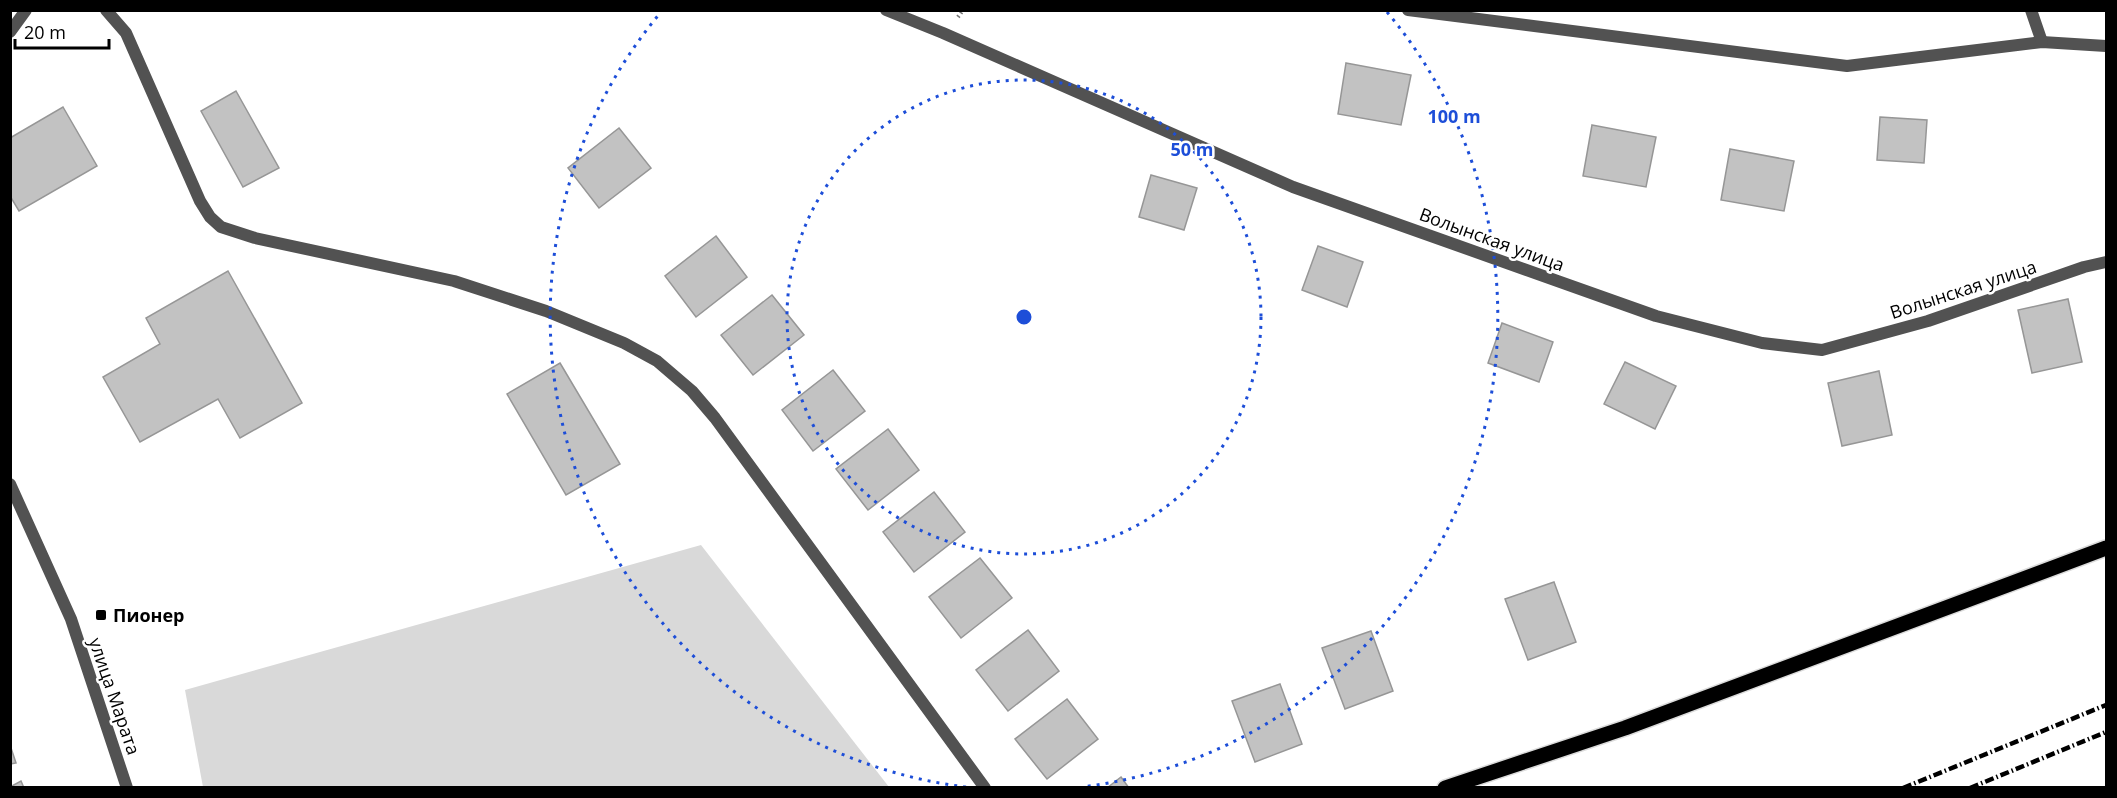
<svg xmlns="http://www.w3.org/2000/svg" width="2117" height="798" viewBox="0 0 2117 798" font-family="'Open Sans',sans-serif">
	<rect width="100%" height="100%" fill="#fff"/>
	<polygon fill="#d9d9d9" points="701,545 889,787 203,787 185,690"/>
	<g fill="#c2c2c2" stroke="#969696" stroke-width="1.5">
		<polygon points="1346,63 1411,75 1401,125 1338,114"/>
		<polygon points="236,91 279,168 243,187 201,111"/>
		<polygon points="63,107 97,166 19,211 10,196 10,138"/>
		<polygon points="1880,117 1927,120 1924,163 1877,160"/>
		<polygon points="1592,125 1656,137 1646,187 1583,176"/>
		<polygon points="619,128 651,168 599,208 568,168"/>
		<polygon points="1730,149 1794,161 1784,211 1721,200"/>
		<polygon points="1151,175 1197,188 1184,230 1139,217"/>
		<polygon points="716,236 747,277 696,317 665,276"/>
		<polygon points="1318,246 1363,262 1347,307 1302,290"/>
		<polygon points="228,271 302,403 240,438 218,399 140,442 103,377 160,344 146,318"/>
		<polygon points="772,295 804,335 753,375 721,335"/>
		<polygon points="2068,299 2082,362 2032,373 2018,310"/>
		<polygon points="1502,323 1553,342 1539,382 1488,363"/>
		<polygon points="1625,362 1676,386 1655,429 1604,404"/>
		<polygon points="560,363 620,464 566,495 507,394"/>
		<polygon points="833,370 865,411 813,451 782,410"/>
		<polygon points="1879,371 1892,435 1842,446 1828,383"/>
		<polygon points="888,429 919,470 868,510 836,469"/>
		<polygon points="934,492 965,532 914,572 883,532"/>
		<polygon points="980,558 1012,598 961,638 929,597"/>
		<polygon points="1554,582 1576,642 1528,660 1505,599"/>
		<polygon points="1028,630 1059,671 1008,711 976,670"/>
		<polygon points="1371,631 1393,691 1345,709 1322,648"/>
		<polygon points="1280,684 1302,744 1255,762 1232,701"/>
		<polygon points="1067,699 1098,739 1047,779 1015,739"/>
		<polygon points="10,745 16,763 10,764"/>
		<polygon points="1121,777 1129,788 1107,788"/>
		<polygon points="21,781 24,788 10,788 10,787"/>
	</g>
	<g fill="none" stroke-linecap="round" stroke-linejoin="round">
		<g stroke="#dbdbdb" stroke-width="18">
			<polyline id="primary" points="1445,788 1625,728 2106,548"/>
		</g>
		<polyline stroke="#747474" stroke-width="4" stroke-dasharray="1.5 3" stroke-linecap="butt" points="958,17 963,10"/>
		<g stroke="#525252" stroke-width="12">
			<polyline points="106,10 126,33 200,201 210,217 221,227 255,238 454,281 546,311 624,343 657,361 692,391 715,418 985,788"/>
			<polyline points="886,10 943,33 1293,187 1656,316 1762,343 1822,350 1928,321 2084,267 2106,262"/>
			<polyline points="1408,10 1847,66 2042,42 2106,46"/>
			<polyline points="2031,10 2042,42"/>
		</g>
		<g stroke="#525252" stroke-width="12">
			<polyline points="10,32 26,10"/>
			<polyline points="10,484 71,619 127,788"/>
		</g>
		<use href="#primary" stroke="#000" stroke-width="15"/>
		<g stroke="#000" stroke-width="4.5" stroke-dasharray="9 3 1.5 3" stroke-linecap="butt">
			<polyline points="1903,788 2106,705"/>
			<polyline points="1970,788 2106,732"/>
		</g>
	</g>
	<g fill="none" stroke="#1d4ed8" stroke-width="3" stroke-dasharray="3 6">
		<circle cx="1024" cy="317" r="237"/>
		<path d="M966 787A474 474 0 0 1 661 12M1387 12A474 474 0 0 1 1082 787"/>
	</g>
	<rect fill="#000" stroke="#fff" stroke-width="2" x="95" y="609" width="12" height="12" rx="3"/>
	<g text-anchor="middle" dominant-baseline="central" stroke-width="5" stroke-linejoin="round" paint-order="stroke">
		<g font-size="18" fill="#000" stroke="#fff">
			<text transform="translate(1492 239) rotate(20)">Волынская улица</text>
			<text transform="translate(1963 289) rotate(-18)">Волынская улица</text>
			<text transform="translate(115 696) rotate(71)">улица Марата</text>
		</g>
		<g font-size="18" font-weight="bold" fill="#000" stroke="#fff" text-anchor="start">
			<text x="113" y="615">Пионер</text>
		</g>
	</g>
	<circle cx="1024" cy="317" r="9" fill="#1d4ed8" stroke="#fff" stroke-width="3"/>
	<g font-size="18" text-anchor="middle" font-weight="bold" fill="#1d4ed8" stroke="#fff" stroke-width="5" stroke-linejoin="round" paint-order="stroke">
		<text x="1454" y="123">100 m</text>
		<text x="1192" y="156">50 m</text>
	</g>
	<rect width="2117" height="798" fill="none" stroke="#000000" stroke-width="24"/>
	<path d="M15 39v9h94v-9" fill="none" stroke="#000000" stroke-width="3"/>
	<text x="24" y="39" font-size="18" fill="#000000" stroke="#ffffff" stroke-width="4.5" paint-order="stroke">20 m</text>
</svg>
